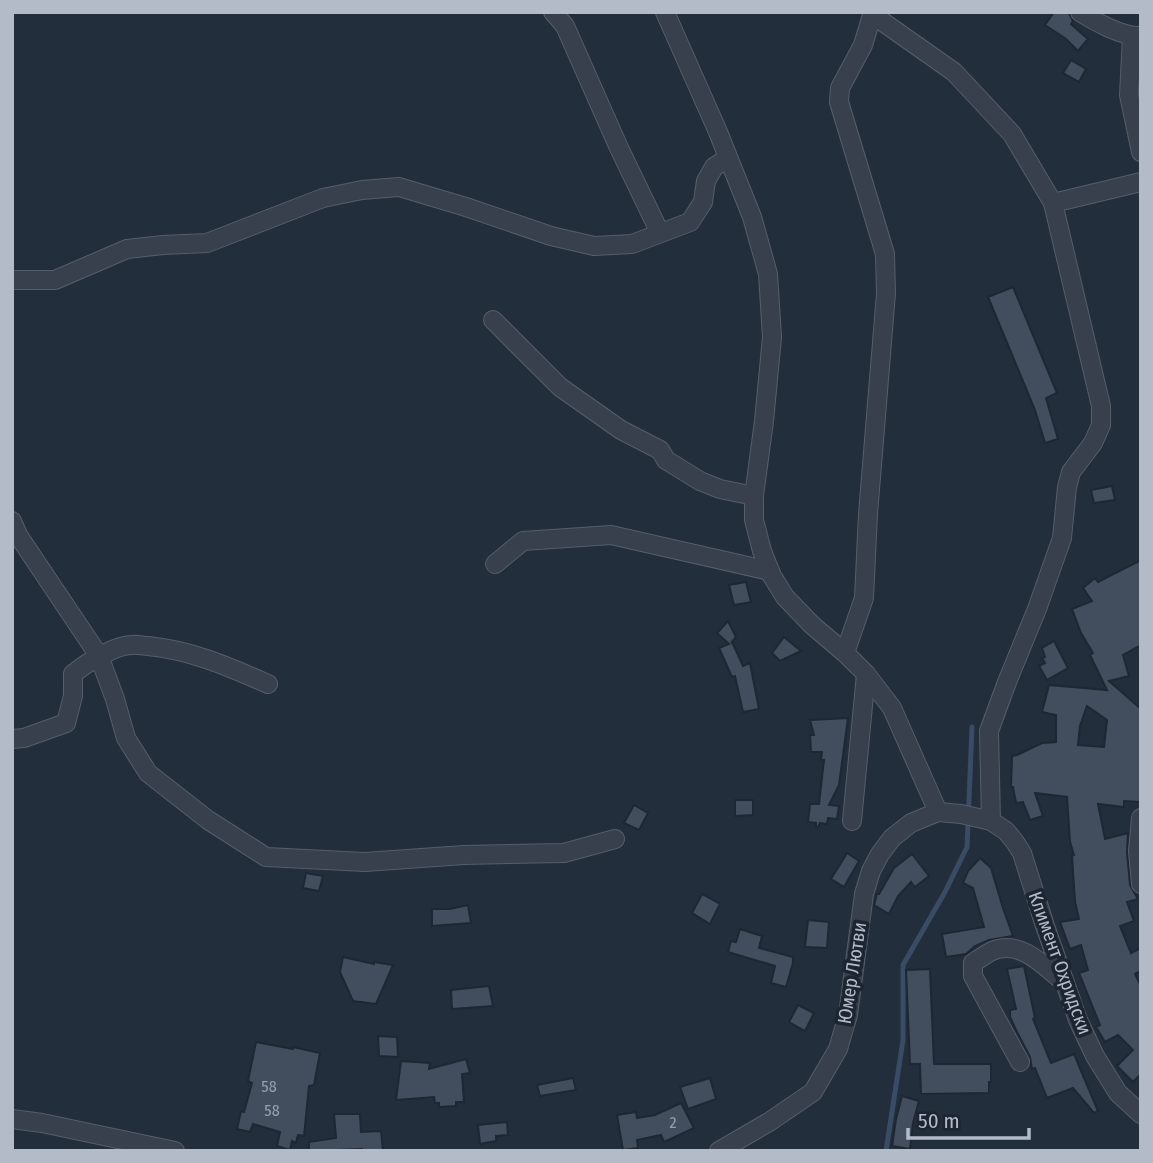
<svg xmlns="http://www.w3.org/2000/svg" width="1153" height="1163" viewBox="0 0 1153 1163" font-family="'Fira Sans Condensed',sans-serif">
	<rect width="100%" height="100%" fill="#232e3c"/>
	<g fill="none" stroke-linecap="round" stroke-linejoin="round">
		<polyline stroke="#394b65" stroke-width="5" points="886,1151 903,1040 903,965 945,892 967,847 972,727"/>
	</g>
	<g fill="#424e5d" stroke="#1e2733" stroke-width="2" fill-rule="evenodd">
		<polygon points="1054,12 1069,13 1073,21 1071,24 1088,39 1078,51 1066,39 1045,25"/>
		<polygon points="1071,60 1086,69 1079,82 1063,73"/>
		<polygon points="1013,287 1057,393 1046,398 1058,439 1045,443 1035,410 988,297"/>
		<polygon points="1112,486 1115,500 1094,503 1091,490"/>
		<path d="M1141,560V645L1123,655L1129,676L1109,681L1141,709L1140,802L1124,801V807L1098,804L1105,839L1128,833L1127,852L1130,885L1138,899L1127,902L1134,921L1120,926L1131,953L1141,948V971L1135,974L1141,986V1074L1133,1082L1117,1066L1133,1050L1118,1035L1105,1042L1096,1027L1100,1025L1079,973L1088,970L1081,945L1070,949L1060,922L1079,919L1075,902L1072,856L1074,855L1070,842L1067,797L1035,793L1043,816L1030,820L1023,802L1016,803L1013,787H1011L1012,756L1017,755L1042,743L1056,742V715L1042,712L1049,685L1107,690L1090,655L1093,653L1081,633L1072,609L1092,601L1083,588L1095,578L1098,582ZM1087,706L1107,720L1104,747L1078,745L1080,726Z"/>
		<polygon points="746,582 751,602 734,605 729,585"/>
		<polygon points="728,621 736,637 731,643 732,642 743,666 750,663 759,709 743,712 735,676 732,677 719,648 729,644 717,633"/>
		<polygon points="784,637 801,651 780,661 772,653"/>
		<polygon points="1054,641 1068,668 1047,680 1039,666 1045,663 1042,658 1045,657 1042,648"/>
		<polygon points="848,718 839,785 829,805 839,806 837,819 828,818 827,824 820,823 818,827 816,827 816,823 808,822 810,804 819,804 824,760 821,760 822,752 811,752 810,735 814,735 810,720"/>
		<polygon points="735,800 753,800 753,815 735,816"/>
		<polygon points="634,805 648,813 639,830 624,823"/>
		<polygon points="847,853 859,861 844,887 831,879"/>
		<polygon points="912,854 929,876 915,887 911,882 898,896 889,914 874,905 877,894 879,894 894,868"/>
		<polygon points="980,858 991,868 1003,908 1013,936 989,940 975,946 966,954 946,957 942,934 984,927 973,888 963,883 968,871"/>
		<polygon points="306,873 323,876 319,891 303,888"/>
		<polygon points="702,894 720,904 710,924 692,913"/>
		<polygon points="468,905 471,923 432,926 432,909 450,909"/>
		<polygon points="808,920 829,922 827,948 805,947"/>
		<polygon points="740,929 762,936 759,948 793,957 793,963 786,987 771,983 775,966 728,952 731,941 736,942"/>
		<polygon points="343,957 374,964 374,962 393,965 376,1004 353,1001 340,972"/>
		<polygon points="1024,966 1035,1018 1033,1019 1051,1063 1074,1054 1098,1111 1094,1113 1073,1088 1047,1098 1035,1068 1032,1069 1030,1057 1018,1034 1010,1017 1010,1010 1016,1009 1007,969"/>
		<polygon points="930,969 934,1064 991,1064 991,1082 989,1082 989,1093 921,1094 920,1064 910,1064 906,970"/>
		<polygon points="489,986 493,1006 452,1009 451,990"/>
		<polygon points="798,1005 814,1013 805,1031 789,1022"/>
		<polygon points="378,1036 397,1037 398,1057 379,1056"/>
		<polygon points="256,1042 293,1049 293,1047 320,1053 314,1085 309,1086 304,1136 298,1135 296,1143 292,1141 290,1150 277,1146 280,1132 253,1124 250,1132 237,1129 241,1111 244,1112 252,1083 248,1081"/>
		<polygon points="466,1059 470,1073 462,1074 464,1102 456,1102 456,1106 439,1107 439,1103 435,1103 434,1097 396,1100 401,1061 430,1063 429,1069"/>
		<polygon points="573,1078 576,1090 540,1096 537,1085"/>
		<polygon points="710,1078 716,1099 688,1109 680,1087"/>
		<polygon points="902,1096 919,1101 913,1123 910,1149 892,1146 896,1119"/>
		<polygon points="681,1103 694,1128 664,1142 661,1135 637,1140 638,1148 623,1150 617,1115 636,1112 637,1118 655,1115"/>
		<polygon points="334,1114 360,1114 361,1132 381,1131 383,1151 362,1151 362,1149 309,1151 309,1142 336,1138"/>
		<polygon points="507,1122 508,1135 496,1136 496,1141 480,1144 478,1125"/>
	</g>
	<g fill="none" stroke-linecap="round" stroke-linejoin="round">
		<g stroke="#555e6a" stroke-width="20">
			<g id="minor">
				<polyline points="553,12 565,26 619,148 660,233"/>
				<polyline points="665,12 718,132 752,217 768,274 772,337 764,421 754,496 754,520 762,551 772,576 785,597 812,625 845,653 866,674 892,708 938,812"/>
				<path d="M1080,12C1095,22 1123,37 1141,36"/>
				<polyline points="873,15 954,72 1012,134 1053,203 1101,406 1101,425 1093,443 1071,472 1067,487 1062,538 1037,609 1007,682 989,731 991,821"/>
				<polyline points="1132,37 1129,95 1141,152"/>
				<polyline points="1053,203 1141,182"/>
				<polyline points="12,280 55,280 127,249 163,245 207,243 323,198 362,190 399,187 466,207 551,236 594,246 632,244 690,222 703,202 706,181 714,167 728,158"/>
				<polyline points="493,320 560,387 621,430 660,450 666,460 700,481 720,489 754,496"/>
				<polyline points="12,521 18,535 99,656 115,699 126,738 148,773 208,820 266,857 365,862 464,855 564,853 615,839"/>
				<polyline points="495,564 523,541 611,535 770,571"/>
				<polyline points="845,653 864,598 868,514 886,293 885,254 839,102 840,88 863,45 873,12"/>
				<path d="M12,739L24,738L66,723L73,696V674C86,663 115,645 132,645C137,644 143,646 148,646C191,650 229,667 268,684"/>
				<polyline points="1141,818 1138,851 1141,884"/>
				<polyline points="852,821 866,674"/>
				<path d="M1020,1062L973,976V963C979,959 986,954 992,951C1021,939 1044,966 1065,983"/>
				<polyline points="12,1119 42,1123 175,1151"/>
				<polyline points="719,1151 769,1122 813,1092 838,1049 848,1015 864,894 871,871 880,854 892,838 911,823 938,812 961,814 991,821 1006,831 1015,842 1022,853 1045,926 1078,1020 1095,1056 1118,1093 1141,1114"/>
			</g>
		</g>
		<use href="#minor" stroke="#37404c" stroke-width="18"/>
	</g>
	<g text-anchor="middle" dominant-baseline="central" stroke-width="7" stroke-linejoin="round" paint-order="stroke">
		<g font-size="16" fill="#96a0ac">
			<text x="269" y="1086">58</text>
			<text x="272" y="1110">58</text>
			<text x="673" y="1122">2</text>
		</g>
		<g font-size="19" fill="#b2bbc7" stroke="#1c2531">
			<text transform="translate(1060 963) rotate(70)">Климент Охридски</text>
			<text transform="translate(852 973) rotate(-81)">Юмер Лютви</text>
		</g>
	</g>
	<rect width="1153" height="1163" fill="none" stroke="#b2bbc7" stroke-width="28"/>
	<path d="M908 1128v10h121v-10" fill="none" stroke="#b2bbc7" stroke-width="3.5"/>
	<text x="918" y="1128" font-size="21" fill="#b2bbc7" stroke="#1c2531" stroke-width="5" paint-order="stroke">50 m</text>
</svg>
